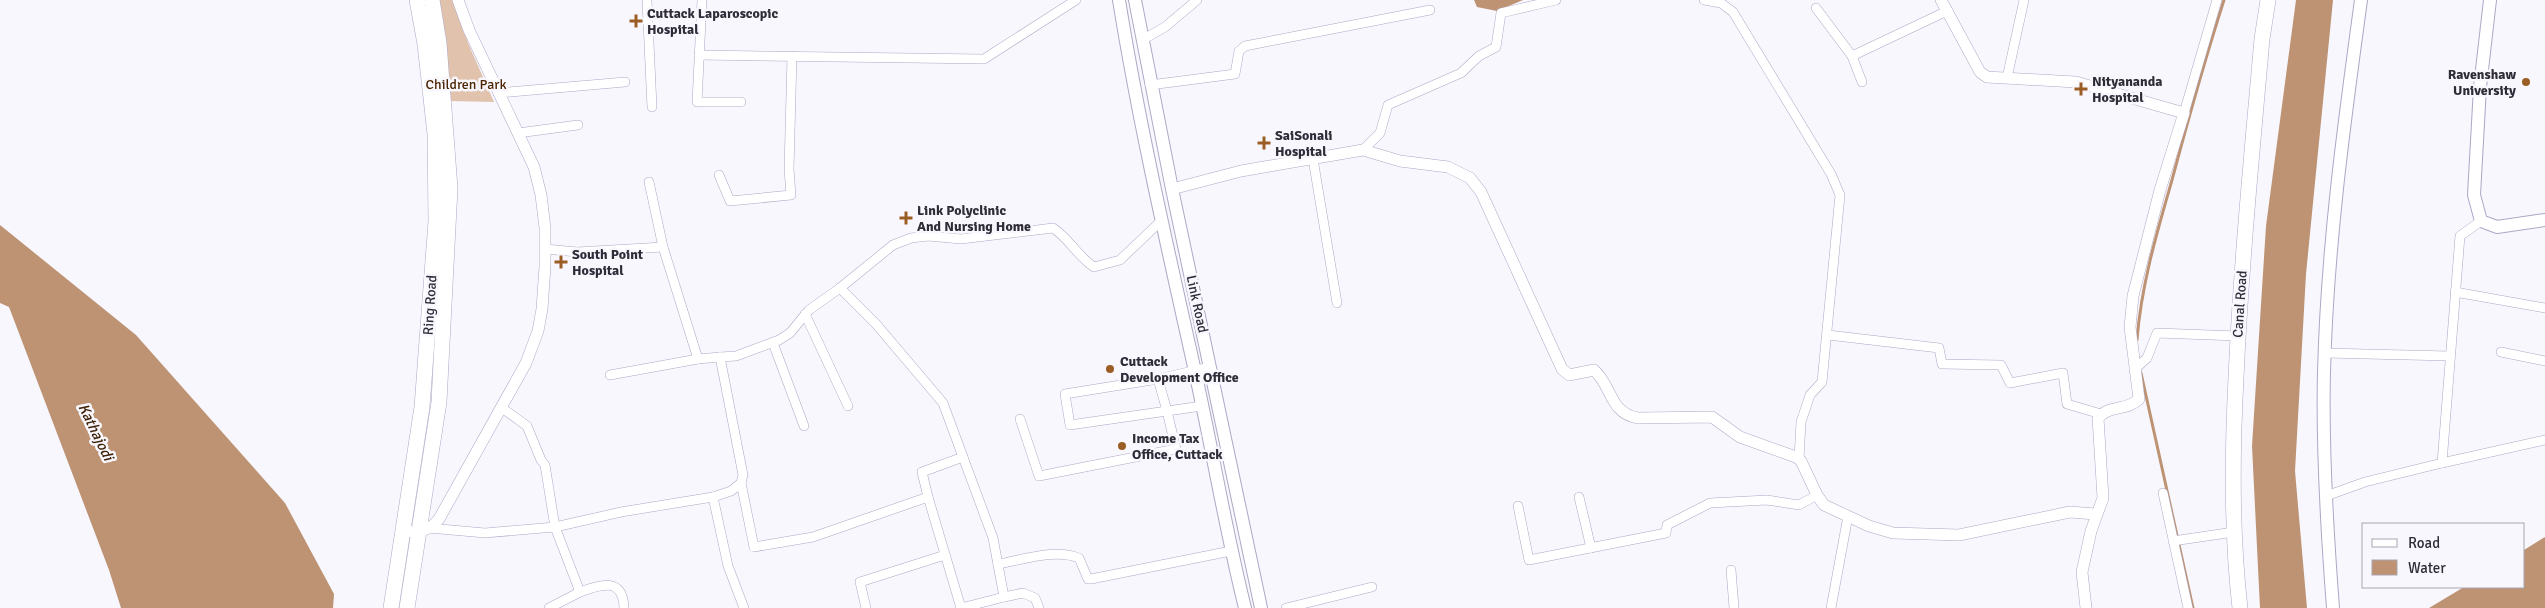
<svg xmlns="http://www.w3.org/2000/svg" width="2545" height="608" viewBox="0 0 2545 608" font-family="Signika,sans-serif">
	<rect width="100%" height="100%" fill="#f8f7fe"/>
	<polygon fill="#e1c3ad" points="437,0 453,0 468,43 494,102 450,101"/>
	<g fill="#bd9373">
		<polygon points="1474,0 1523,0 1497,11 1477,7"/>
		<polygon points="2296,0 2333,0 2306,274 2295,471 2307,608 2260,608 2252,446 2266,226"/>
		<polygon points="0,225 136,335 285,503 334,594 333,608 121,608 109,570 9,307 0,303"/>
		<polygon points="2545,537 2545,608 2429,608 2464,587 2524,587 2524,550"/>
	</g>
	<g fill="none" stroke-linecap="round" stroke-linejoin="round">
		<g stroke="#bd9373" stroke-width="3">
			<path d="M2137,340C2141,286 2157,232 2172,180C2188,120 2205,59 2224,0"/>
			<polyline points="2141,373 2193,608"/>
		</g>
		<g stroke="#aea7c6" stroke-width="10">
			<g id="minor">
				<polyline points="647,0 652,107"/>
				<polyline points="702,0 697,102 741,102"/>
				<polyline points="1704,0 1721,3 1733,12 1831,174 1840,195 1822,382 1810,395 1801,422 1799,459"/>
				<polyline points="1816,8 1852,56 1947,11"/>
				<polyline points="1142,40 1165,27 1197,0"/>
				<polyline points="699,55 984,59 1076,0"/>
				<polyline points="1852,56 1862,82"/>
				<polyline points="2007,78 2024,0"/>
				<polyline points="1150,85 1235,74 1239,51 1245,46 1430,10"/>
				<polyline points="498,93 625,82"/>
				<polyline points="2184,113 2217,0"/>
				<polyline points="518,133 578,125"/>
				<polyline points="1363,150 1380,133 1388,105 1461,73 1479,56 1496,47 1501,13 1556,0"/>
				<polyline points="1313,159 1337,303"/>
				<polyline points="719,175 730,201 791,195 789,169 792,56"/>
				<polyline points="649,182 663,247"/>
				<polyline points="545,249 577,252 663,247 698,359 610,375"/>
				<polyline points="840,288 876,324 943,403 993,538 1004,597 1023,593 1035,598 1039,608"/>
				<polyline points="2455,292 2545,308"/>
				<polyline points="805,314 848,406"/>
				<polyline points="1828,335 1939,348 1942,364 2001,365 2010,383 2063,373 2067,404 2101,414"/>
				<polyline points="773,343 804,426"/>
				<polyline points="2501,352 2545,361"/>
				<polyline points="2325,353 2449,356"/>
				<polyline points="698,359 720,357"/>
				<polyline points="2134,370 2147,358 2157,333 2238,336"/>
				<polyline points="1158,379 1065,394 1070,425 1167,411 1158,379 1210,367"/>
				<polyline points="502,408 527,426 541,460 545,465 555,527 580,592 549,608"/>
				<polyline points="1020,419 1039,476 1176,449 1167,411 1202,406"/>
				<polyline points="2442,463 2545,440"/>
				<polyline points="741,483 754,547 813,537 928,497 961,608"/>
				<polyline points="2163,493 2188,608"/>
				<polyline points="2326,496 2365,482 2442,463 2460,236 2481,221"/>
				<polyline points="713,497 728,566 744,608"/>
				<polyline points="928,497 922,472 963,457"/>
				<polyline points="1579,497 1591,548"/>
				<polyline points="1518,506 1529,560 1666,533 1667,525 1710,503 1767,500 1799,505 1817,495"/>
				<path d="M429,528L485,533L555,527L621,512L713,497L731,491L741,483L743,475L720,357L736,356L779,340L790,333L809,310L840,288L893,245L911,238L928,236L961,239L1053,228C1069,238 1077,256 1094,267L1120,260L1162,220"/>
				<polyline points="2173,541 2234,532"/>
				<path d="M998,564C1023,560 1055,548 1079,558L1088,579H1091L1231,551"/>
				<polyline points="1731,570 1734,608"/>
				<path d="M580,592C601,584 623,577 624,608"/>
				<polyline points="866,608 860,582 945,555"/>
				<polyline points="961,608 1004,597"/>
				<polyline points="1286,608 1372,587"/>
				<polyline points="1831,608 1848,516"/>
			</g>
		</g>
		<g stroke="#aea7c6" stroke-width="12">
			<g id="tertiary">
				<path d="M1941,0L1980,72L1987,77L2076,82L2184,113L2160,190L2133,296L2130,327L2139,399C2128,411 2108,405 2098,418L2103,498L2091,531L2082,572L2086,608"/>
				<path d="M1172,189L1241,171L1363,150L1400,161L1448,167L1470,178L1481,192L1562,369L1569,375L1594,370C1613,387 1609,413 1638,418L1712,417L1740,437L1796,457L1801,461L1817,495L1824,505L1869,526L1893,533L1959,535L2070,512L2095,514"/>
				<path d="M403,531C419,533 429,531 439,519L526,363L538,331L542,309L545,266V228L541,195L534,167L469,30L458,0"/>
			</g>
		</g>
		<g stroke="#aea7c6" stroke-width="14">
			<g id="secondary">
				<path d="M1119,0C1139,124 1167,245 1194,367C1212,447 1225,528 1245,608"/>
				<polyline points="1135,0 1172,189 1261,608"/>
				<polyline points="2490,0 2480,87 2474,195 2481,221 2497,227 2545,220"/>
				<path d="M2333,608C2327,530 2322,451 2324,373C2327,248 2344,124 2361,0"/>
			</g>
		</g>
		<g stroke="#aea7c6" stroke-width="16">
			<g id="primary">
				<polyline points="391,608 422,407 436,221 435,134 425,44 417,0"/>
				<polyline points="407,608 439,402 450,188 439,43 432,0"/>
				<path d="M2240,608C2231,531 2232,455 2236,378C2241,265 2252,152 2262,39L2268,0"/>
			</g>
		</g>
		<use href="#minor" stroke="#fff" stroke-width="9"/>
		<use href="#tertiary" stroke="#fff" stroke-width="11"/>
		<use href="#secondary" stroke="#fff" stroke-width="12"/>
		<use href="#primary" stroke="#fff" stroke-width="15"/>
	</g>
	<g fill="#9c5d24" stroke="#f8f7fe" stroke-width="2">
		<path d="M633.5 13.5h5v5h5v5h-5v5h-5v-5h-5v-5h5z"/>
		<circle cx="2526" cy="82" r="5"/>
		<path d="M2078.5 81.5h5v5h5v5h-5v5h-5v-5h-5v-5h5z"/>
		<path d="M1261.5 135.5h5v5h5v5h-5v5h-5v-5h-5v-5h5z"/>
		<path d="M903.5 210.5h5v5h5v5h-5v5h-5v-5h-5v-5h5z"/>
		<path d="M558.5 254.5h5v5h5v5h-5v5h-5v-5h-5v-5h5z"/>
		<circle cx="1110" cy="369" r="5"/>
		<circle cx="1122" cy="446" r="5"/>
	</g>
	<g text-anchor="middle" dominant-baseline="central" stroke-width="5" stroke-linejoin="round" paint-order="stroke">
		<g font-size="14" font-weight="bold" fill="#2f2c38" stroke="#f8f7fe" text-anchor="start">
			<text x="647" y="13">Cuttack Laparoscopic<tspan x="647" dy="16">Hospital</tspan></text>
			<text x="2516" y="74" text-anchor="end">Ravenshaw<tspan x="2516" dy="16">University</tspan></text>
			<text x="2092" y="81">Nityananda<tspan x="2092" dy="16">Hospital</tspan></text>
			<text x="1275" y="135">SaiSonali<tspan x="1275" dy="16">Hospital</tspan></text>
			<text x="917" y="210">Link Polyclinic<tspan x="917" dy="16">And Nursing Home</tspan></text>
			<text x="572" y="254">South Point<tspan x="572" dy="16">Hospital</tspan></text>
			<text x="1120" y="361">Cuttack<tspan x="1120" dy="16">Development Office</tspan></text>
			<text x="1132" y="438">Income Tax<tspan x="1132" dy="16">Office, Cuttack</tspan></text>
		</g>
		<g font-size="14" fill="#4d2500" stroke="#f8f7fe">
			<text x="466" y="84">Children Park</text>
		</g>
		<g font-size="14" fill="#2f2c38" stroke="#f8f7fe">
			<text transform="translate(1197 304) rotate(78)">Link Road</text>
			<text transform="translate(2240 304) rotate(-86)">Canal Road</text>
			<text transform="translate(430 305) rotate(-86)">Ring Road</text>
		</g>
		<g font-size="15" font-style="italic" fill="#41240a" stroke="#f8f7fe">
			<text transform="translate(96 432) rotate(64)">Kathajodi</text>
		</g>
	</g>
	<rect x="2362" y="523" width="162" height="65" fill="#f8f7fe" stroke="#a8a6af"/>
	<rect x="2372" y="539" width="25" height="8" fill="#ffffff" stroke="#a8a6af"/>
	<text x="2408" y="548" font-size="15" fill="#2f2c38">Road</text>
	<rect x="2372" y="560" width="25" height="15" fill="#bd9373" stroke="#a8a6af"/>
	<text x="2408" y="573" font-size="15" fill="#2f2c38">Water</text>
</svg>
